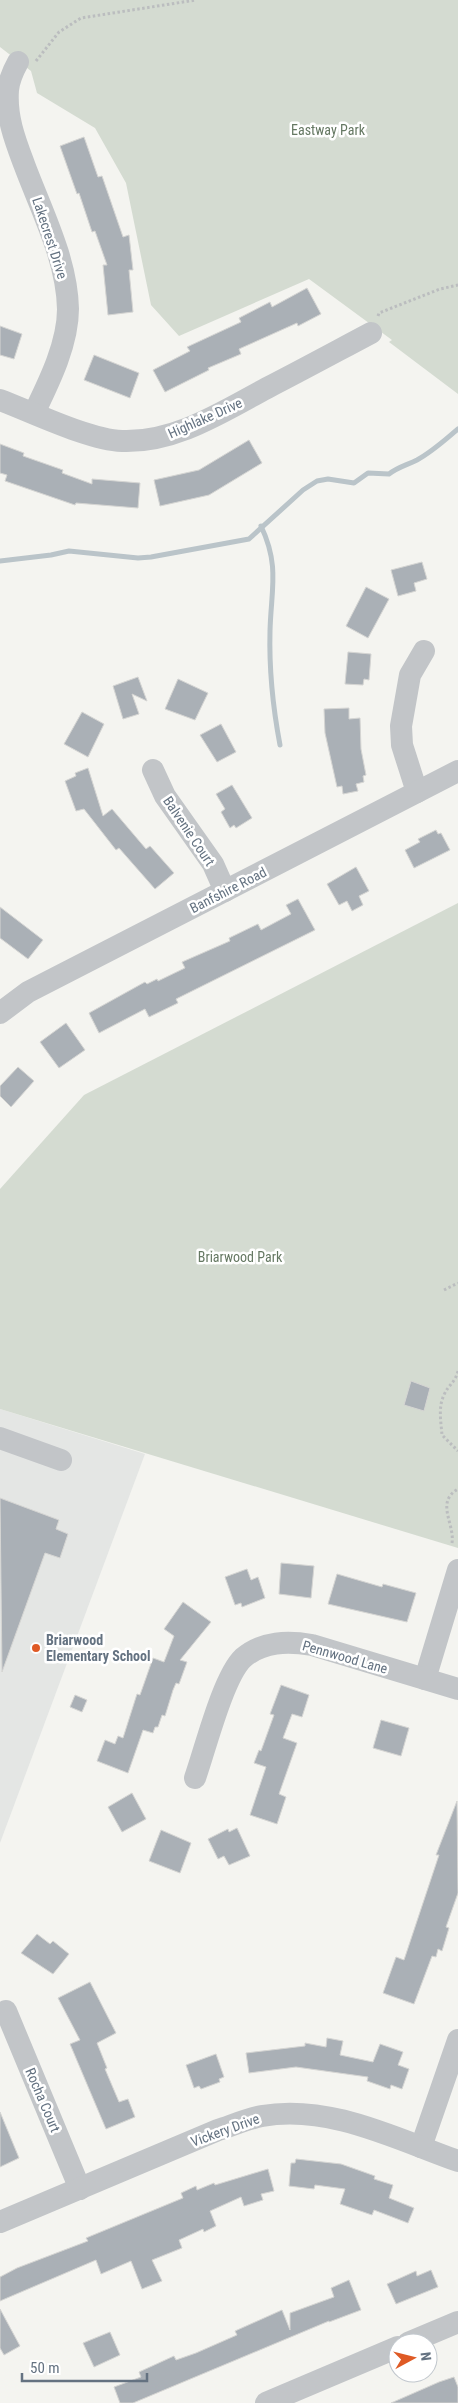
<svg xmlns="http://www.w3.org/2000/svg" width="458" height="2403" viewBox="0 0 458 2403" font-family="'Roboto Condensed',sans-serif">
	<rect width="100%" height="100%" fill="#f4f4f0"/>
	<polygon fill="#e4e6e4" points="0,1409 145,1454 0,1843"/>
	<g fill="#d4dbd1">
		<polygon points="0,0 458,0 458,394 389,342 392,340 309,279 179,336 151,305 126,183 95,128 37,93 31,71 0,47"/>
		<polygon points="458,903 458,1548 0,1409 0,1189 84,1095"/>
	</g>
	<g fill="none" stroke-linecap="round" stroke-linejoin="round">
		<g stroke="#bac4c9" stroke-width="5">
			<path d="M261,526C280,566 271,590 270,631C269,669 273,708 280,745"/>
			<path d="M0,561L51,555L69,551L138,558L151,557L249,539L303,490L317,481L328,479L354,483L368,473L389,474C398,467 407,465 417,460C432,452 445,440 458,429"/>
		</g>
	</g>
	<g fill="#aab0b6" stroke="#d5d5d3">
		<polygon points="84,137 98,177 102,176 123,237 129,235 133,270 129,270 133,312 108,315 103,265 107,265 95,231 92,232 79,193 77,194 60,146"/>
		<polygon points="307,288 321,314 298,326 297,323 239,349 241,354 208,368 209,370 165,392 153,370 190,351 187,347 241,322 239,318 270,302 272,307"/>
		<polygon points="0,326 22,334 14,359 0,355"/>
		<polygon points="94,355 139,373 130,398 84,380"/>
		<polygon points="249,440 262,463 209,495 160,506 154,480 199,470"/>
		<polygon points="0,444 24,453 23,456 63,470 62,473 92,484 92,479 140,483 138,508 76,503 75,505 5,481 7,475 0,473"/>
		<polygon points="422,562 427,579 414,583 416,591 398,596 391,570"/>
		<polygon points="366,587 389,599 368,638 346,626"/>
		<polygon points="348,652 371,654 369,680 364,679 363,685 345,684"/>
		<polygon points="138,677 147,701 132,694 139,714 123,719 113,686"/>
		<polygon points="178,679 208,693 195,720 165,709"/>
		<polygon points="349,708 349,719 360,718 361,749 366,775 363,776 364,782 356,784 358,791 343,794 342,786 337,787 325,733 324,709"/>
		<polygon points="82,712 104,724 88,757 64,744"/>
		<polygon points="221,724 236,752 217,762 200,735"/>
		<polygon points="88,768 103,816 112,809 146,849 150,846 174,873 155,889 119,848 116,850 84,809 76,811 65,781 76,776 75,773"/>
		<polygon points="232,785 252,818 236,828 234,825 230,828 221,812 225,809 216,794"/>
		<polygon points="436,830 438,834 441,833 450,850 414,868 405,850 420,842 418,839"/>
		<polygon points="356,867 369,891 359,896 363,905 352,911 347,901 339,905 327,884"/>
		<polygon points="298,899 315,930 176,999 178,1003 149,1017 145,1009 99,1033 89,1013 145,982 147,984 157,979 158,981 185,968 182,962 230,941 229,938 258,924 261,930 291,914 286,905"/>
		<polygon points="0,907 43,940 28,959 0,938"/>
		<polygon points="66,1023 85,1050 59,1068 40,1042"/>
		<polygon points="18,1067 34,1081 11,1107 0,1096 0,1086"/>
		<polygon points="411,1381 430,1388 424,1411 404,1405"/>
		<polygon points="0,1498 59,1520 56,1529 68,1534 60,1558 45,1553 2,1672"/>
		<polygon points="281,1563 314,1566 311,1598 279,1594"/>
		<polygon points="247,1569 251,1580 258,1577 265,1598 242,1607 241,1603 235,1605 225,1577"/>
		<polygon points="337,1574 382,1587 383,1584 416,1593 407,1622 328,1604"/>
		<polygon points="183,1602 211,1622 180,1660 187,1662 179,1684 176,1683 173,1690 165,1716 162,1715 158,1727 155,1727 153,1733 143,1730 128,1773 97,1761 105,1740 115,1744 118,1736 123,1738 137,1694 140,1695 153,1658 164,1662 174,1636 164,1629"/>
		<polygon points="281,1685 309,1695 302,1717 292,1714 283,1738 297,1743 279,1794 286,1797 277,1824 250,1815 266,1767 254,1763 259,1750 261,1751 274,1715 270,1714"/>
		<polygon points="75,1695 87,1700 82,1712 70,1707"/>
		<polygon points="381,1720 409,1728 401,1756 373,1748"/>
		<polygon points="132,1793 146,1819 122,1832 108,1807"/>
		<polygon points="457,1801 458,1893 446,1927 449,1928 442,1951 438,1949 436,1957 432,1956 414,2004 383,1993 396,1957 404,1960 439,1855 436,1855"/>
		<polygon points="237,1828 250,1856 229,1865 224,1856 218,1859 208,1839 228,1829 229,1832"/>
		<polygon points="161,1830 191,1843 180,1873 149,1861"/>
		<polygon points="37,1934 50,1944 53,1941 69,1954 53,1974 21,1953"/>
		<polygon points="90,1982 116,2033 97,2043 107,2068 105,2069 119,2102 128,2099 135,2117 106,2129 70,2044 80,2040 58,1998"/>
		<polygon points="327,2038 343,2041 340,2055 373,2062 380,2044 403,2052 398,2065 409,2069 402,2089 391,2085 390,2089 367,2081 368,2077 296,2067 249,2073 246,2053 305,2046 305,2043 326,2047"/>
		<polygon points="216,2054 224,2077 219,2079 220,2082 201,2089 199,2086 194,2088 186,2065"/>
		<polygon points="0,2112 19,2158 0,2167"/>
		<polygon points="296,2159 341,2164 375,2176 374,2179 393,2185 389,2198 414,2208 408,2223 374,2210 372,2215 340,2204 345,2189 315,2185 314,2189 289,2186 291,2163 295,2163"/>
		<polygon points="268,2169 274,2191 261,2194 263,2200 244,2206 241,2197 210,2211 216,2226 204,2232 203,2229 179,2240 182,2248 152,2260 162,2281 142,2289 131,2261 101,2274 96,2260 0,2301 0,2277 17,2268 88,2241 86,2238 183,2198 181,2193 196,2186 197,2190 214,2183 215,2185"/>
		<polygon points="431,2270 438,2287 396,2304 387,2284 416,2271 417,2276"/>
		<polygon points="349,2280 361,2310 329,2322 329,2321 133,2403 120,2403 114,2387 141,2377 139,2372 174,2356 176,2360 196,2353 237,2335 235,2331 282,2310 290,2330 290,2313 334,2297 331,2288"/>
		<polygon points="0,2309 20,2346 4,2355 0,2348"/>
		<polygon points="110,2332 120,2355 94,2367 83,2343"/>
		<polygon points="454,2377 458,2387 458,2403 391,2403 439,2382"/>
	</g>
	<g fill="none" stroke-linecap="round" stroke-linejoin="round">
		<g stroke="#bbbdbf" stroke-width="3" stroke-dasharray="2.5 2.5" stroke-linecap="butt">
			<polyline points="36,61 59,32 81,18 196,0"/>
			<polyline points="378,316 379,313 440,289 458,285"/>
			<polyline points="444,1290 458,1283"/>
			<path d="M458,1371C455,1383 448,1385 444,1395C438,1407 441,1422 442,1435L458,1451"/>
			<path d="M452,1543C455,1524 435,1502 458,1489"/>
		</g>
		<g stroke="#c2c5c8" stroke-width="22">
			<path d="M18,62C13,71 9,80 8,90C6,117 15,140 24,164C41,210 67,259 68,309C68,344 49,382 34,413"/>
			<path d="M0,400C32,412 89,440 122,441C175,443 222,412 267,388C302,370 337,351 371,333"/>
			<polyline points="153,770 165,796 213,864 225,891"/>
			<polyline points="417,792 402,745 401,726 410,675 424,651"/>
			<polyline points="0,1013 28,992 458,771"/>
			<polyline points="0,1438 61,1460"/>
			<polyline points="425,1679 458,1570"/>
			<path d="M195,1778C205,1750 223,1677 243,1658C263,1641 288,1641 312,1645L458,1689"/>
			<polyline points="6,2011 80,2189"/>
			<polyline points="421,2147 458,2040"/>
			<path d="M0,2222L218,2130C233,2125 247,2119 262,2116C329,2104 396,2139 458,2161"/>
			<polyline points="408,2343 458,2322"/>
			<polyline points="266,2403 398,2347"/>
		</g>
	</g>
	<circle fill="#df5a25" stroke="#fff" stroke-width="2" cx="36" cy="1648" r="5"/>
	<g text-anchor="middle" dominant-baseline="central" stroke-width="5" stroke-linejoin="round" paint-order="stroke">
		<g font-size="14" fill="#657862" stroke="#fff">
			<text x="328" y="130">Eastway Park</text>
			<text x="240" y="1257">Briarwood Park</text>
		</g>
		<g font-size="14" fill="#647281" stroke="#fff">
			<text transform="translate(50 238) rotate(72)">Lakecrest Drive</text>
			<text transform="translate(205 418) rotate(-24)">Highlake Drive</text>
			<text transform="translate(189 831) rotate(56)">Balvenie Court</text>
			<text transform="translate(228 890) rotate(-27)">Banfshire Road</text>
			<text transform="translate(345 1657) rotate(16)">Pennwood Lane</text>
			<text transform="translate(43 2100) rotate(67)">Rocha Court</text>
			<text transform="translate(225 2130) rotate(-20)">Vickery Drive</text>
		</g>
		<g font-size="14" font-weight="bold" fill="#647281" stroke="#fff" text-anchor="start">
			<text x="46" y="1640">Briarwood<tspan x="46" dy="16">Elementary School</tspan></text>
		</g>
	</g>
	<g transform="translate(413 2358) rotate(83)"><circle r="24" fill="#ffffff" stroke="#c1c7cd"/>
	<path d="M0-4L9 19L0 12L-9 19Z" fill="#df5a25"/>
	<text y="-8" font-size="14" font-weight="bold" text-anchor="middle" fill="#647281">N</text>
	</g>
	<path d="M22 2373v8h125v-8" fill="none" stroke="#647281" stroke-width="2.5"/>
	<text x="30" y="2373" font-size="15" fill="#647281" stroke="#ffffff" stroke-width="4" paint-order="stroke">50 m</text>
</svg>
